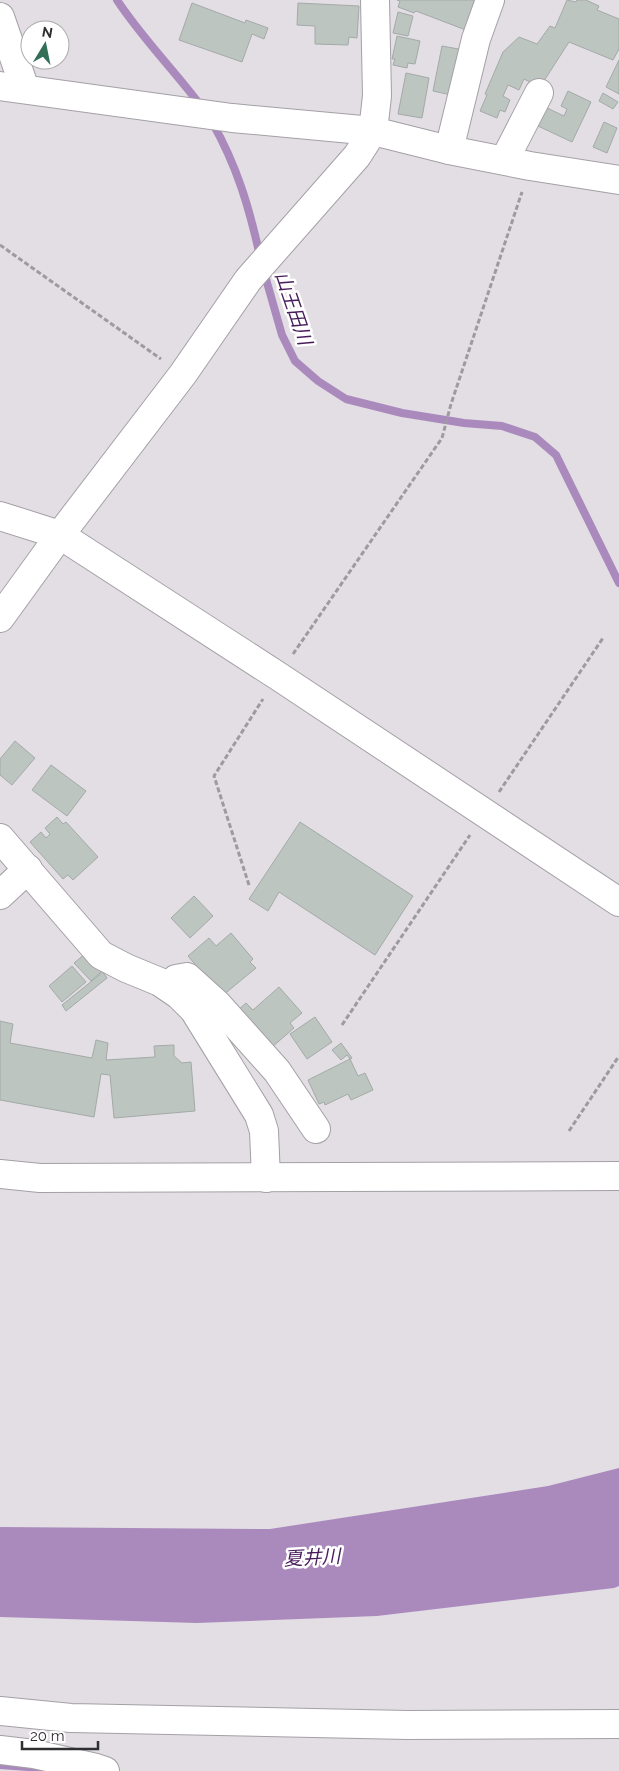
<svg xmlns="http://www.w3.org/2000/svg" width="619" height="1771" viewBox="0 0 619 1771" font-family="Raleway,'Noto Sans JP',sans-serif">
	<rect width="100%" height="100%" fill="#e2dee4"/>
	<polygon fill="#aa8abd" points="619,1468 619,1586 614,1588 377,1616 197,1623 0,1617 0,1527 270,1529 548,1486"/>
	<g fill="none" stroke-linecap="round" stroke-linejoin="round">
		<g stroke="#aa8abd" stroke-width="8">
			<path d="M117,0C142,38 174,70 201,106"/>
			<path d="M212,122C237,166 249,207 260,256"/>
			<polyline points="264,272 282,335 295,361 318,381 346,399 402,413 464,423 502,426 535,437 556,455 619,583"/>
			<polyline points="0,1765 28,1767 43,1771"/>
		</g>
	</g>
	<g fill="#bdc5c1" stroke="#a3aaa7">
		<polygon points="397,0 482,0 471,32 416,11 414,13 398,7 400,1"/>
		<polygon points="567,0 576,2 577,0 586,0 599,6 597,10 619,19 619,49 613,60 569,42 540,87 524,79 519,90 508,85 503,96 510,100 505,112 500,110 497,118 480,111 487,95 485,94 503,52 519,37 537,44 550,26 555,28"/>
		<polygon points="192,3 245,23 246,20 268,28 264,39 252,34 242,62 179,40"/>
		<polygon points="298,3 359,6 357,38 349,37 348,45 315,44 315,26 297,25"/>
		<polygon points="398,12 413,16 408,36 393,33"/>
		<polygon points="397,36 420,41 415,64 408,63 407,68 393,65 395,59 392,59"/>
		<polygon points="442,46 464,50 456,96 433,91"/>
		<polygon points="619,60 619,94 606,87"/>
		<polygon points="406,73 429,78 422,118 398,114"/>
		<polygon points="568,91 591,102 572,142 538,126 547,108 564,116 567,109 561,106"/>
		<polygon points="603,93 618,102 613,109 599,101"/>
		<polygon points="604,122 617,128 607,153 593,147"/>
		<polygon points="15,741 35,758 12,785 0,775 0,759"/>
		<polygon points="51,765 86,791 67,816 32,790"/>
		<polygon points="57,817 63,824 66,822 98,857 73,880 68,875 63,879 30,842 41,832 46,838 50,834 45,828"/>
		<polygon points="300,822 413,896 375,955 279,892 268,911 249,899"/>
		<polygon points="194,896 213,916 190,938 171,918"/>
		<polygon points="231,933 253,959 250,962 256,968 222,996 188,956 209,938 216,946"/>
		<polygon points="85,954 101,972 91,981 74,963"/>
		<polygon points="72,966 86,982 62,1002 49,986"/>
		<polygon points="103,972 107,978 66,1011 62,1005"/>
		<polygon points="279,987 302,1013 290,1023 294,1028 271,1048 238,1010 246,1003 253,1010"/>
		<polygon points="315,1017 332,1042 307,1059 290,1034"/>
		<polygon points="0,1021 13,1024 10,1043 92,1058 96,1040 108,1043 106,1060 155,1057 154,1046 174,1045 174,1056 182,1063 191,1062 195,1111 114,1118 110,1075 101,1074 94,1117 0,1100"/>
		<polygon points="341,1043 352,1058 350,1059 347,1055 341,1060 332,1050"/>
		<polygon points="350,1059 358,1076 365,1073 373,1090 351,1100 348,1094 325,1105 324,1102 319,1104 308,1080"/>
	</g>
	<g fill="none" stroke-linecap="round" stroke-linejoin="round">
		<g stroke="#a4a0a6" stroke-width="30">
			<g id="minor">
				<polyline points="0,17 25,89"/>
				<polyline points="0,86 232,118 373,131 449,150 530,166 619,180"/>
				<polyline points="449,150 476,39 490,0"/>
				<polyline points="505,159 539,93"/>
				<polyline points="0,516 60,535 278,676 619,902"/>
				<polyline points="0,618 60,535 183,374 248,280 357,156 373,131 377,96 375,0"/>
				<polyline points="0,838 101,955 126,968 160,982 179,995 194,1010 259,1115 264,1131 266,1178"/>
				<polyline points="0,895 28,869"/>
				<polyline points="176,979 187,977 218,1005 277,1071 316,1129"/>
				<polyline points="0,1174 40,1178 619,1176"/>
				<polyline points="0,1711 71,1718 408,1725 619,1724"/>
				<polyline points="0,1750 34,1754 96,1768 105,1771"/>
			</g>
		</g>
		<g stroke="#9e9ba0" stroke-width="3" stroke-dasharray="5 2.5" stroke-linecap="butt">
			<polyline points="0,245 161,359"/>
			<polyline points="293,654 442,438 451,404 522,192"/>
			<polyline points="499,792 603,638"/>
			<polyline points="249,885 214,776 263,699"/>
			<polyline points="342,1025 470,835"/>
			<polyline points="569,1131 619,1056"/>
		</g>
		<use href="#minor" stroke="#fff" stroke-width="28"/>
	</g>
	<g text-anchor="middle" dominant-baseline="central" stroke-width="5" stroke-linejoin="round" paint-order="stroke">
		<g font-size="19" font-style="italic" fill="#471d5c" stroke="#fff">
			<text transform="translate(294 308) rotate(71)">山王田川</text>
			<text transform="translate(312 1557) rotate(-3)">夏井川</text>
		</g>
	</g>
	<g transform="translate(45 45) rotate(10)"><circle r="24" fill="#ffffff" stroke="#acabac"/>
	<path d="M0-4L9 19L0 12L-9 19Z" fill="#326e58"/>
	<text y="-8" font-size="14" font-weight="bold" text-anchor="middle" fill="#2f2e30">N</text>
	</g>
	<path d="M22 1741v8h76v-8" fill="none" stroke="#2f2e30" stroke-width="2.5"/>
	<text x="30" y="1741" font-size="15" fill="#2f2e30" stroke="#ffffff" stroke-width="4" paint-order="stroke">20 m</text>
</svg>
